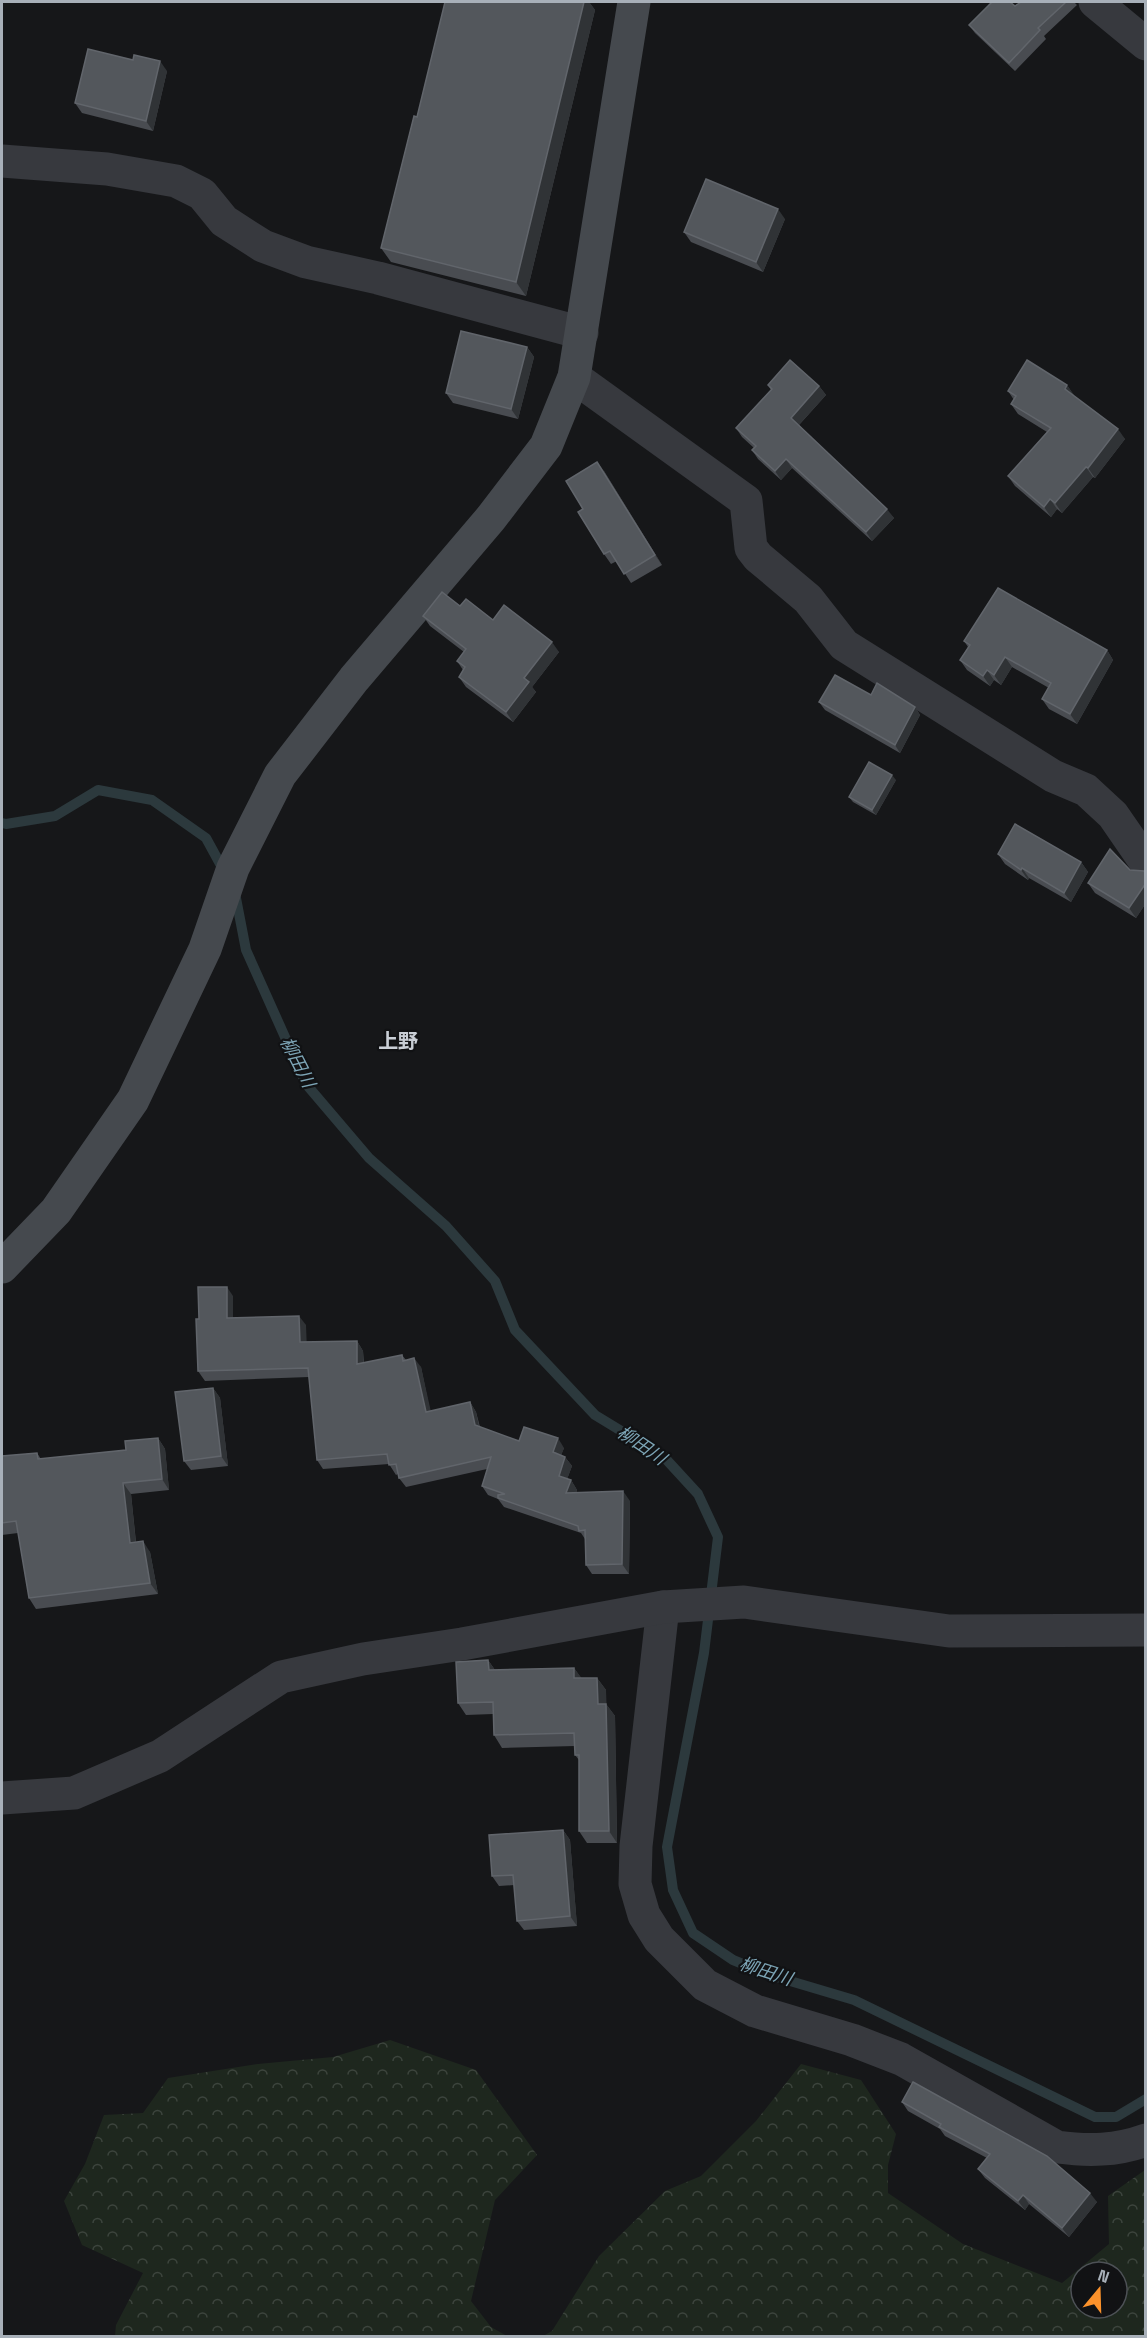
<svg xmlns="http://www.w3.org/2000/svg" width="1147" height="2338" viewBox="0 0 1147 2338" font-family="'Space Grotesk','Noto Sans JP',sans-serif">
	<defs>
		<pattern id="forest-crowns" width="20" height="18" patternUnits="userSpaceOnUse" patternTransform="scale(1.5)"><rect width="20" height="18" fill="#1e271e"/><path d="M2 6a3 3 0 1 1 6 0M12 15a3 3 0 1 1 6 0" fill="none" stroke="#3c443d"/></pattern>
	</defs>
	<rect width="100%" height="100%" fill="#161719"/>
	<g fill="url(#forest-crowns)" fill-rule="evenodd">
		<polygon points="390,2040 476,2070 537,2155 495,2200 471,2301 491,2327 507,2336 115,2336 116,2325 143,2273 82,2245 64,2201 85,2164 104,2115 143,2113 168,2078 258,2064 333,2057"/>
		<path d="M801,2064L861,2080L896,2134L888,2165V2193L963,2244L1062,2283L1109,2244L1108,2196L1145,2170V2336H543L552,2331L599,2256L665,2191L701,2176L756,2121ZM1081,2272H1117V2308H1081Z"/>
	</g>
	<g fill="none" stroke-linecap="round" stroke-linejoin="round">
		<g stroke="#2c393d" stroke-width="10">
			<polyline points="2,823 6,824 55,816 98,790 152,800 206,838 224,871"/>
			<polyline points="235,893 246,950 306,1084 369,1158 446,1226 495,1281 515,1330 595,1415 664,1457 698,1494 718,1537 704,1653 667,1847 673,1890 693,1933 733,1960 770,1975 854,2000 1095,2117 1116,2117 1146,2099"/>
		</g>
		<g stroke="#37393e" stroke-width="33">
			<polyline points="1095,2 1146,44"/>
			<polyline points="2,161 107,169 176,181 202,194 224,221 263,246 306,262 378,278 582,333"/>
			<polyline points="574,377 746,501 751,548 758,557 808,599 844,645 1053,776 1086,790 1113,815 1146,863"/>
			<path d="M663,1607L636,1846L635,1884L644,1915L659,1939L705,1985L755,2011L852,2040L901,2059L1057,2147C1088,2151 1116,2151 1146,2140"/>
			<polyline points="2,1798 74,1793 160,1756 281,1677 363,1659 462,1644 663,1607 744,1602 949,1631 1146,1630"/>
		</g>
		<polyline stroke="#45494e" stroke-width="33" points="2,1267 56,1211 133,1100 205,949 233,868 280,775 354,679 491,518 546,446 574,377 634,2"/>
	</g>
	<g fill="#494c51">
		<polygon points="445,2 589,2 595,10 526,296 391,262 381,248 417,117"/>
		<polygon points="1021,2 1074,2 1077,5 1044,36 1046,39 1015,71 975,33 969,25 1015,6"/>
		<polygon points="167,71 153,131 82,113 75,103"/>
		<polygon points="785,219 763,272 691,242 684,232"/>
		<polygon points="527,347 534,357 518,419 453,403 446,393"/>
		<polygon points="768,385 819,386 826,395 799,425 894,518 872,541 792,468 781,480 758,459 752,450 754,448 742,437 736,428 771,390"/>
		<polygon points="1067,385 1074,396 1125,439 1095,478 1093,477 1062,513 1057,509 1051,517 1015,486 1008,476 1047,432 1018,414 1011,404 1014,400 1008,391"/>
		<polygon points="604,471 662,565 631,583 617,561 611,564 604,554 583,509"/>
		<polygon points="460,606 493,620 559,652 532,687 536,692 513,722 466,687 459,677 463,670 457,661 464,652 430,626 423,616"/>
		<polygon points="964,641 1107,650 1113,660 1077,724 1049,709 1042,699 1049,688 1012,667 1001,685 994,680 990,686 967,670 960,660 968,647"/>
		<polygon points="871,695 915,707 920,715 900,753 825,710 819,702"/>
		<polygon points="896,780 876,815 853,802 849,797"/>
		<polygon points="998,854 1081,862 1088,872 1071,902 1029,878 1028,880 1005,864"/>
		<polygon points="1130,870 1146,872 1146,903 1136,918 1095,893 1088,883"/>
		<polygon points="233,1296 233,1318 306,1325 306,1342 357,1341 363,1351 364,1363 402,1355 406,1360 421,1367 430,1411 470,1402 476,1412 480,1427 519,1441 564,1448 561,1455 565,1457 572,1466 567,1479 571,1480 577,1490 576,1493 630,1501 629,1574 592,1574 586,1565 585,1539 581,1533 504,1507 498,1499 488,1495 482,1486 487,1469 406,1487 399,1478 398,1474 396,1475 389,1464 323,1469 317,1460 309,1377 205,1381 198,1371 199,1319"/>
		<polygon points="213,1388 220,1398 228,1466 191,1470 184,1461"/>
		<polygon points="158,1438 165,1449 169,1490 131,1494 136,1542 150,1552 158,1594 36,1609 29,1598 18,1533 2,1535 2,1456 37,1453 41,1459 126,1450"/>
		<polygon points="488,1660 495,1670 574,1668 581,1678 597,1678 606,1690 606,1704 615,1716 617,1843 587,1843 579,1831 579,1760 575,1755 575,1746 502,1748 494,1735 493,1714 466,1715 458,1703"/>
		<polygon points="563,1830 570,1840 577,1926 524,1930 517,1921 514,1885 499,1886 492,1876"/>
		<polygon points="902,2102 1097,2202 1069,2237 1029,2204 1025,2210 985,2178 978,2169 987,2158 945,2136 940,2129 908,2111"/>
	</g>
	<g fill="#303336">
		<polygon points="584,2 589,2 595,10 526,296 516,282"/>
		<polygon points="160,61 167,71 153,131 146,121"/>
		<polygon points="778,209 785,219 763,272 756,262"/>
		<polygon points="527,347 534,357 518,419 511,409"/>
		<polygon points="1067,385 1074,395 1072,399 1065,389"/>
		<polygon points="819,386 826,395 797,427 791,418"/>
		<polygon points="1118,429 1125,439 1095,478 1088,468"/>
		<polygon points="786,459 792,468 781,480 775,471"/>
		<polygon points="597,462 604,471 662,565 655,555"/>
		<polygon points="1086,467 1093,477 1062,513 1055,503"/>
		<polygon points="1050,499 1057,509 1051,517 1044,507"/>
		<polygon points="887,509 894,518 872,541 866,532"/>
		<polygon points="552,642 559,652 532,687 536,692 513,722 506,712 524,678"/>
		<polygon points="1107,650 1113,660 1077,724 1070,714"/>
		<polygon points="1005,657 1012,667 1001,685 994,675"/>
		<polygon points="987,670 994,680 990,686 983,676"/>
		<polygon points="915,707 920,715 900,753 895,745"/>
		<polygon points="892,775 896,780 876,815 872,810"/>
		<polygon points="1081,862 1088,872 1071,902 1064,893"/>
		<polygon points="1022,868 1029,878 1028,880 1021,870"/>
		<polygon points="1146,883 1146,903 1136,918 1129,908"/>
		<polygon points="227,1287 233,1296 233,1327 227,1318"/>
		<polygon points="299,1316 306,1325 307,1351 300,1342"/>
		<polygon points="357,1341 363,1351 364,1374 357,1364"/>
		<polygon points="414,1358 421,1367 433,1421 426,1412"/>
		<polygon points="213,1388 220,1398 228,1466 221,1456"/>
		<polygon points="470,1402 476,1412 481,1435 475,1425"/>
		<polygon points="158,1438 165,1449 169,1490 162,1479"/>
		<polygon points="558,1438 564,1448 559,1461 553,1452"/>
		<polygon points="565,1457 572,1466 565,1485 559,1476"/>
		<polygon points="571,1480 577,1490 573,1502 566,1493"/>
		<polygon points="123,1483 131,1494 137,1554 130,1543"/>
		<polygon points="623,1491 630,1501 629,1574 622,1564"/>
		<polygon points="143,1541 150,1552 158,1594 150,1583"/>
		<polygon points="488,1660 497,1673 489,1670"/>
		<polygon points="574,1668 583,1680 574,1678"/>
		<polygon points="597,1678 606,1690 607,1717 598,1704"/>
		<polygon points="606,1704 615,1716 617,1843 609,1831"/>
		<polygon points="563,1830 570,1840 577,1926 570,1916"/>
		<polygon points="1090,2193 1097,2202 1069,2237 1062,2228"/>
		<polygon points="1023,2195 1029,2204 1025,2210 1018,2201"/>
	</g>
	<g fill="#53575c" stroke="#61656b" stroke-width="1.5">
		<polygon points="445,2 584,2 516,282 381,248 414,116 417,117"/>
		<polygon points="992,2 1010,2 1015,6 1021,2 1066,2 1038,28 1040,30 1009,63 969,25"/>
		<polygon points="88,49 133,60 134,55 160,61 146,121 75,103"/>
		<polygon points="706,179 778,209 756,262 684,232"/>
		<polygon points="461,331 527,347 511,409 446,393"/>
		<polygon points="790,360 819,386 791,418 887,509 866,532 786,459 775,471 752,450 756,446 736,428 772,389 768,385"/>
		<polygon points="1027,360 1067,385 1065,389 1118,429 1088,468 1086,467 1055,503 1050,499 1044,507 1008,476 1051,428 1011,404 1016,396 1008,391"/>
		<polygon points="597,462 655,555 624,574 610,551 604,554 578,512 583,509 566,481"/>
		<polygon points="998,588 1107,650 1070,714 1042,699 1051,683 1005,657 994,675 987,670 983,676 960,660 970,645 964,641"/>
		<polygon points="442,592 460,606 466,599 493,620 504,605 552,642 524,678 529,682 506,712 459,677 465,667 457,661 466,649 423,616"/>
		<polygon points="835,675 871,695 877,683 915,707 895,745 819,702"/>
		<polygon points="869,762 892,775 872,810 849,797"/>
		<polygon points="1015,824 1081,862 1064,893 1022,868 1021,870 998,854"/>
		<polygon points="1110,849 1130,870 1144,871 1146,872 1146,883 1129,908 1088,883"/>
		<polygon points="198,1287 227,1287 227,1318 299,1316 300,1342 357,1341 357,1364 402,1355 403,1361 414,1358 426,1412 470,1402 475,1425 519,1441 524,1427 558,1438 553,1452 565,1457 559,1476 571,1480 566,1493 623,1491 622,1564 586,1565 585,1530 579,1531 578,1526 498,1498 498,1495 505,1494 482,1486 491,1457 399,1478 396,1464 389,1465 387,1454 317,1460 308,1368 198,1371 196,1319 199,1319"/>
		<polygon points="213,1388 221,1456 184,1461 175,1392"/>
		<polygon points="158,1438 162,1479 123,1483 130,1543 143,1541 150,1583 29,1598 16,1521 2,1523 2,1456 37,1453 38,1459 126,1450 125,1441"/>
		<polygon points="488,1660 489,1670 574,1668 574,1678 597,1678 598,1704 606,1704 609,1831 579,1831 579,1755 575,1755 574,1733 494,1735 493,1702 458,1703 456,1662"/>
		<polygon points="563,1830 570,1916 517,1921 513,1875 492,1876 489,1835"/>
		<polygon points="913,2082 1047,2156 1090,2193 1062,2228 1023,2195 1018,2201 978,2169 990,2154 939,2127 941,2124 902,2102"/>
	</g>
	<g text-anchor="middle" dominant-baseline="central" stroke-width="4.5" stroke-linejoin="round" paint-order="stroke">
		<g font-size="18" font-style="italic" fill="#7da5b6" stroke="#111214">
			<text transform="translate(298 1062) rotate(63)">柳田川</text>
			<text transform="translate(642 1445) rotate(34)">柳田川</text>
			<text transform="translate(766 1971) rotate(18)">柳田川</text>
		</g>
		<g font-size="20" font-weight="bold" fill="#c9ced5" stroke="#111214">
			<text x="398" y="1041">上野</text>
		</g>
	</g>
	<rect width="1147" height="2338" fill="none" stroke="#a8b0b9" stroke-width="6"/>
	<g transform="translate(1099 2290) rotate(19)"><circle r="28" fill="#111214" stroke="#4d5156" stroke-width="1.5"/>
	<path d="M0-4.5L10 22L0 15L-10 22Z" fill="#fc922b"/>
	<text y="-9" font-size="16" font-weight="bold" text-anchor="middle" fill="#a8b0b9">N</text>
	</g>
</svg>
